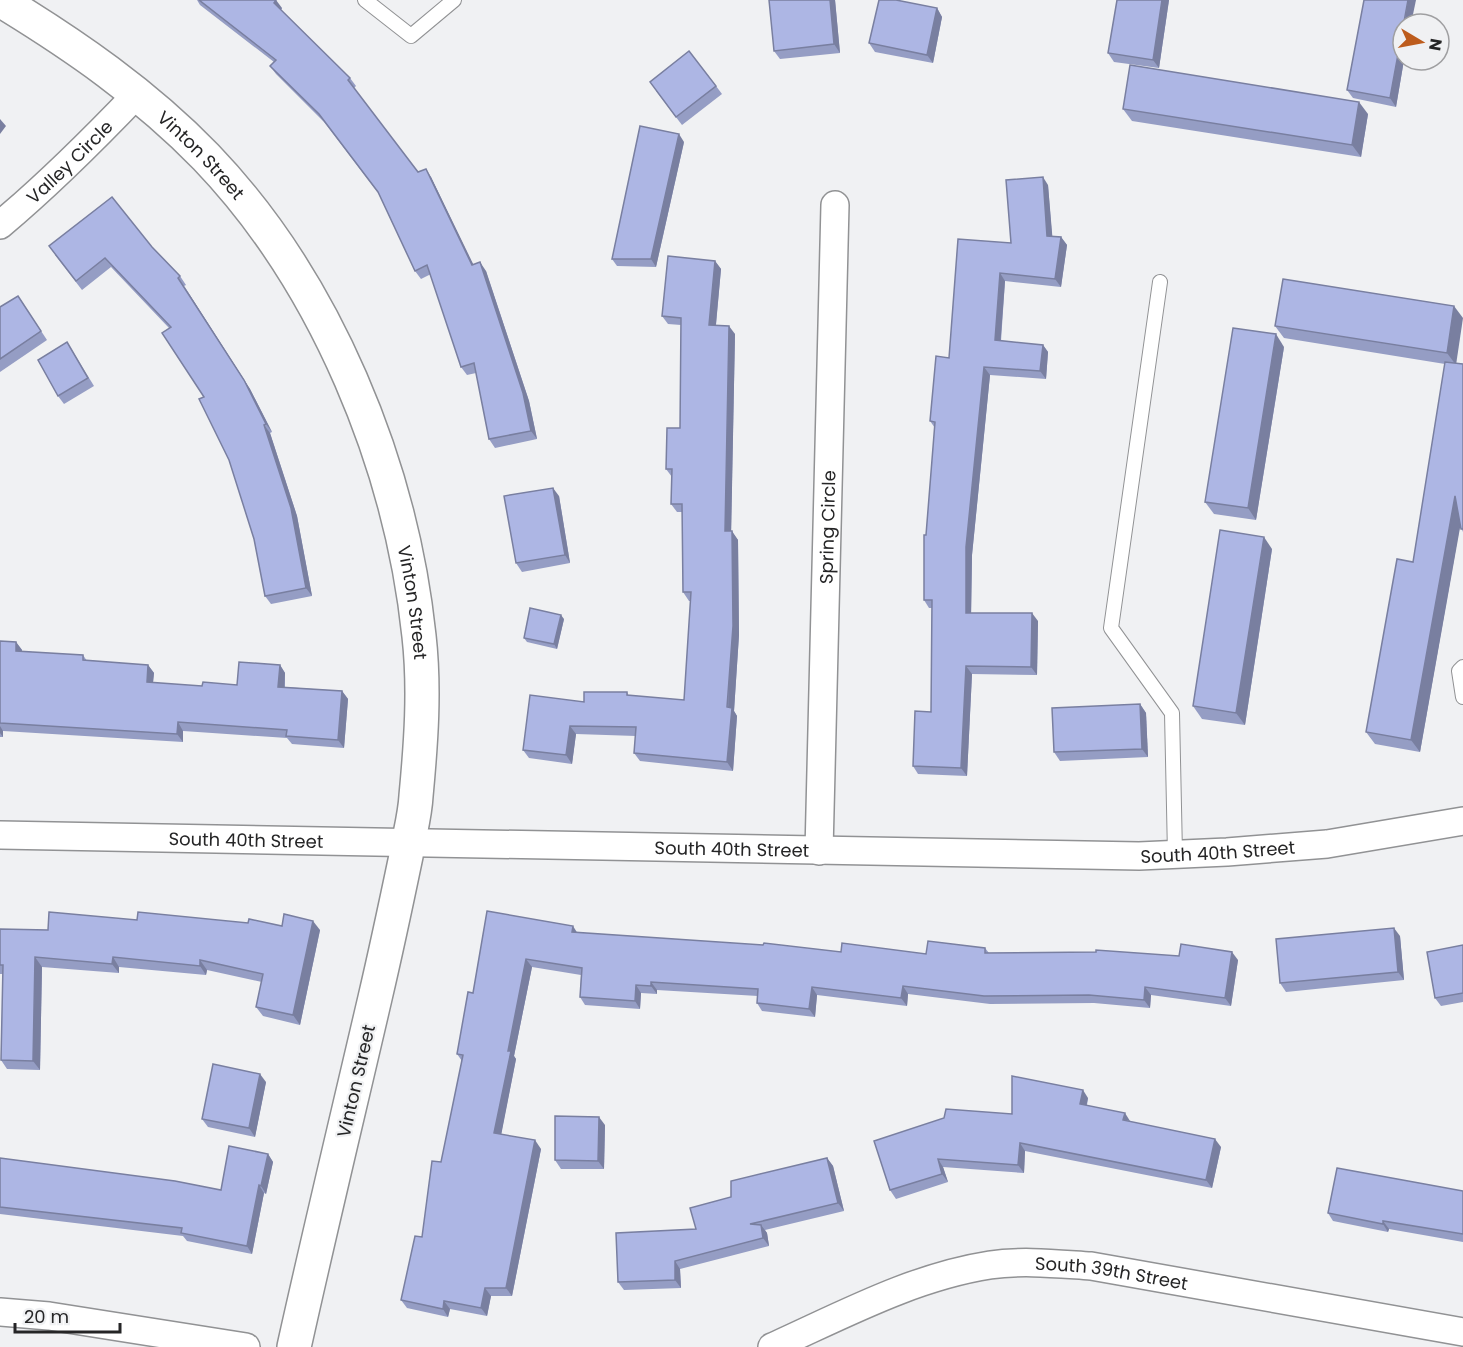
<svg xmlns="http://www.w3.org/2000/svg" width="1463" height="1347" viewBox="0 0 1463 1347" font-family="Poppins,sans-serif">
	<rect width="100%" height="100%" fill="#f0f1f3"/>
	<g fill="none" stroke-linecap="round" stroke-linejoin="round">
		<g stroke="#919294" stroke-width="16">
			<g id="service">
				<polyline points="365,0 411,36 454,0"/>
				<polyline points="1160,282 1111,628 1172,713 1175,854"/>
				<polyline points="1463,667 1459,671 1463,697"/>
			</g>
		</g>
		<g stroke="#919294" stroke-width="30">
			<g id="minor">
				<path id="s1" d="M0,225C49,184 93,140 137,94"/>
				<path id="s2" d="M0,835L1139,856L1227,852L1327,844L1463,821"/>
				<path id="s3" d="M819,851L835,205"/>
				<polyline points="0,1312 49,1316 246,1347"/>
				<path id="s4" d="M772,1347C843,1315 913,1277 990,1265C1023,1260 1059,1264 1091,1266L1463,1332"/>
			</g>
		</g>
		<g stroke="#919294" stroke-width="36">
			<g id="tertiary">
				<path id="s5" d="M0,0C74,45 145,94 206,157C326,282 401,465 419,636C425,689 421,743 416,796C415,816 409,836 406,856C396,904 386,951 375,998C348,1114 320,1230 294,1347"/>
			</g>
		</g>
		<use href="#service" stroke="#fff" stroke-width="14"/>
		<use href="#minor" stroke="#fff" stroke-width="27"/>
		<use href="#tertiary" stroke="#fff" stroke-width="33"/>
	</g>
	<g fill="#959dc4">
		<polygon points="197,0 282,8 281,10 350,78 356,86 354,88 418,172 431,177 473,265 486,271 529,401 537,439 495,448 489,439 476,373 467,375 461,367 431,274 421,279 415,271 379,194 324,122 276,74 270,66 274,62 200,5"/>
		<polygon points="835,0 840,53 780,59 774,51"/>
		<polygon points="1117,0 1169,0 1159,68 1114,62 1108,53"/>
		<polygon points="937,8 942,17 933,63 875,52 869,43"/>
		<polygon points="1403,60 1404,60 1396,107 1353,98 1347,90"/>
		<polygon points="716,86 722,94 682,125 656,91"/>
		<polygon points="1123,109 1368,114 1361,157 1132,121"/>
		<polygon points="684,142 656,267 617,266 612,259"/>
		<polygon points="1048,185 1052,236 1061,237 1067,245 1061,287 1005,281 1001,341 1043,345 1048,352 1046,379 990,375 972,555 971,613 1038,621 1037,675 972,674 967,776 918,774 913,766 931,712 932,608 929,608 924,600 926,535 935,428 930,421 949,358 1011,243"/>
		<polygon points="152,247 180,276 186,285 184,286 250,389 272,432 270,433 297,516 312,596 271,604 265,596 254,539 229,460 204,397 169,328 111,267 82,290 55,255"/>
		<polygon points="715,261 721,269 716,325 735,334 731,531 738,540 739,635 734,711 737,716 733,771 640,761 634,753 636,736 576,734 572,764 529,758 523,750 584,702 627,692 629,696 684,700 691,601 689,601 683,592 682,512 677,512 671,504 672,477 666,469 680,428 681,325 668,324 662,316"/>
		<polygon points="18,296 47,340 0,372 0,307"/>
		<polygon points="1454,306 1456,363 1463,364 1463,532 1460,525 1420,752 1375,744 1366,732 1413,562 1445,364 1284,338 1275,326"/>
		<polygon points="67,342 94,386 64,404 58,396"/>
		<polygon points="1284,347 1256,520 1214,514 1205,502"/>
		<polygon points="559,496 570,563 522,572 516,563"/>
		<polygon points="1272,549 1245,725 1202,719 1193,706"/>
		<polygon points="564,619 557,649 527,642 524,638"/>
		<polygon points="0,641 16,642 22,650 22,652 83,655 87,661 148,665 154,673 153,683 202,686 237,685 280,665 285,673 285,687 342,691 348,699 344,748 292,744 287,738 183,731 183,742 3,731 3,737 0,737"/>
		<polygon points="1140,704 1146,713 1148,757 1060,761 1054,752"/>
		<polygon points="487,911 578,933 841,952 926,954 985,948 989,953 1238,960 1231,1006 1151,995 1150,1008 1094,1003 990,1004 908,994 907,1006 817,995 815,1017 762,1011 757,1003 758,996 657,990 657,994 641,993 640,1009 585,1005 580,997 581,975 532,967 514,1056 516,1059 501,1134 541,1149 512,1296 491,1296 487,1316 450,1309 448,1317 407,1308 401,1300 422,1237 441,1162 462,1061 457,1054 473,993"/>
		<polygon points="137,920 282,926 320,930 300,1025 263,1016 256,1007 262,982 207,970 206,975 119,967 119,973 42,967 40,1070 7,1069 1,1060 3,974 0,974 0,929 48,930"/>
		<polygon points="1400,936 1404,980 1286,992 1280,983"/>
		<polygon points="1463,945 1463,1002 1441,1006 1435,998"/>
		<polygon points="266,1082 255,1137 208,1127 202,1119"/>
		<polygon points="1088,1098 1087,1105 1130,1122 1221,1147 1212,1188 1025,1151 1024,1173 943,1167 948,1182 896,1199 890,1190 874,1141 1012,1114"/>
		<polygon points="605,1125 604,1169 561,1169 555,1160"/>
		<polygon points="268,1154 273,1162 266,1194 264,1193 252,1254 187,1241 183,1236 0,1214 0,1158 221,1190"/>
		<polygon points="827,1158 833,1166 844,1211 765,1230 767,1233 769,1246 680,1269 681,1288 624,1290 618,1282 696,1229 731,1197"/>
		<polygon points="1463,1191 1463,1242 1389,1229 1388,1232 1333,1221 1328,1213"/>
	</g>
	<g fill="#797fa0">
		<polygon points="276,0 282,8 280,11 274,3"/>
		<polygon points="830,0 835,0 840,53 834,44"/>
		<polygon points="1162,0 1169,0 1159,68 1153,60"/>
		<polygon points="1408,0 1416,0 1411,24 1404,24"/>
		<polygon points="937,8 942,17 933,63 927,55"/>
		<polygon points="1403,27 1403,60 1404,60 1396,107 1390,98"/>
		<polygon points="1359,102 1368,114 1361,157 1352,145"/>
		<polygon points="0,119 6,126 0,134"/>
		<polygon points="679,134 684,142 656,267 651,259"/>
		<polygon points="426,169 431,177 478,274 472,265"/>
		<polygon points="1043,177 1048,185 1053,244 1047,236"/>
		<polygon points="1061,237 1067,245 1061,287 1055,279"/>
		<polygon points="715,261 721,269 715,334 709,325"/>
		<polygon points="480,262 486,271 529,401 537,439 531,431"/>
		<polygon points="1000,273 1005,281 1000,348 995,340"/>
		<polygon points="184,286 250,389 272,432 266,424"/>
		<polygon points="1454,306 1463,318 1456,365 1447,353"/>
		<polygon points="729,326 735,334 731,540 725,531"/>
		<polygon points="1276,334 1284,347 1256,520 1248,508"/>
		<polygon points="1043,345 1048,352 1046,379 1040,371"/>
		<polygon points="984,367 990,375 972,555 971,621 966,613 966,547"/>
		<polygon points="264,425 270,433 297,516 312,596 306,588"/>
		<polygon points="553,488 559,496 570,563 565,555"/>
		<polygon points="1455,496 1463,511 1420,752 1411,740"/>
		<polygon points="732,531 738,540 739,635 734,711 737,716 733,771 727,762"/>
		<polygon points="1264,537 1272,549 1245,725 1236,713"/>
		<polygon points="1032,613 1038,621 1037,675 1031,667"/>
		<polygon points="561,615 564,619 557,649 554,644"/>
		<polygon points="16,642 22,650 21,660 16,651"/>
		<polygon points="148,665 154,673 152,691 147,682"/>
		<polygon points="280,665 285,673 284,695 278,687"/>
		<polygon points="966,666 972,674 967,776 961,768"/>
		<polygon points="342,691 348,699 344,748 338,740"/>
		<polygon points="1140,704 1146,713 1148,757 1142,749"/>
		<polygon points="178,722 183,731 183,742 177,734"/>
		<polygon points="0,726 3,731 3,737 0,733"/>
		<polygon points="570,726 576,734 572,764 566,755"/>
		<polygon points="313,921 320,930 300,1025 293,1015"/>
		<polygon points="573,926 578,934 572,932"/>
		<polygon points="1394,928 1400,936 1404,980 1398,972"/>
		<polygon points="1232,952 1238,960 1231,1006 1225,998"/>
		<polygon points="35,957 42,967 40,1070 33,1061"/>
		<polygon points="113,957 119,967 119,973 112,964"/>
		<polygon points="526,959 532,967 514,1056 516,1059 500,1141 494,1133 508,1051"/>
		<polygon points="200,960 207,970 206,975 200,966"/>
		<polygon points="651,982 657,990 657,994 651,986"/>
		<polygon points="636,985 641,993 640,1009 635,1001"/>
		<polygon points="903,986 908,994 907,1006 901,998"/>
		<polygon points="812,987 817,995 815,1017 809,1009"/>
		<polygon points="1145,987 1151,995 1150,1008 1144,1000"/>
		<polygon points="260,1074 266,1082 255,1137 249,1128"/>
		<polygon points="1083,1090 1088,1098 1085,1112 1080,1104"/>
		<polygon points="1125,1113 1130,1121 1123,1120"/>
		<polygon points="599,1117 605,1125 604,1169 598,1161"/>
		<polygon points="1215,1139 1221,1147 1212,1188 1206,1180"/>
		<polygon points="535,1140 541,1149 512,1296 506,1288"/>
		<polygon points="1020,1143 1025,1151 1024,1173 1018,1165"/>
		<polygon points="268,1154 273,1162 266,1194 261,1186"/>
		<polygon points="827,1158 833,1166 844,1211 838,1203"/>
		<polygon points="938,1159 943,1167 948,1182 942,1174"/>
		<polygon points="259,1185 264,1193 252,1254 247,1246"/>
		<polygon points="1383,1221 1389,1229 1388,1232 1383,1224"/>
		<polygon points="761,1225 767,1233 769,1246 763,1238"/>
		<polygon points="675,1261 680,1269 681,1288 675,1280"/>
		<polygon points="485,1288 491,1296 487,1316 481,1308"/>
		<polygon points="444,1301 450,1309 448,1317 443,1309"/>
	</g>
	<g fill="#adb6e4" stroke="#797fa0" stroke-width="1.5">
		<polygon points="199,0 276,0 274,3 350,78 348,80 418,172 426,169 472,265 480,262 523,393 531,431 489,439 474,363 461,367 427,265 415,271 378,192 319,114 270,66 276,60"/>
		<polygon points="769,0 830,0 834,44 774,51"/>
		<polygon points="879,0 896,0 937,8 927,55 869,43"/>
		<polygon points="1117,0 1162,0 1153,60 1108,53"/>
		<polygon points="1364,0 1408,0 1390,98 1347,90"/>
		<polygon points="689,51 716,86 676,117 650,82"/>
		<polygon points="1130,65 1359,102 1352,145 1123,109"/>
		<polygon points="640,126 679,134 651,259 612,259"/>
		<polygon points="1043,177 1047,236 1061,237 1055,279 1000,273 995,340 1043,345 1040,371 984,367 966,547 966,613 1032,613 1031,667 966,666 961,768 913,766 915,711 931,712 932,600 924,600 924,535 926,535 935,422 930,421 936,356 949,358 958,239 1011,243 1006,180"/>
		<polygon points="112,197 152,247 180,276 178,278 244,380 266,424 264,425 291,508 306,588 265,596 254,539 229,460 199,399 204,397 162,333 171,327 105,258 76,281 49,246"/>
		<polygon points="668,256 715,261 709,325 729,326 725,531 732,531 733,626 727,707 732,708 727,762 634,753 636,727 570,726 566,755 523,750 530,695 584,702 584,692 627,692 627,695 684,700 691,592 683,592 682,504 671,504 672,469 666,469 667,428 680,428 681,318 662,316"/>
		<polygon points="1283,279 1454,306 1447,353 1275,326"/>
		<polygon points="18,296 41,331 0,359 0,307"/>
		<polygon points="1233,328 1276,334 1248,508 1205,502"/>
		<polygon points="67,342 88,378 58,396 38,360"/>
		<polygon points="1445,362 1463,364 1463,529 1461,529 1455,496 1411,740 1366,732 1397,559 1413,562"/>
		<polygon points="553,488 565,555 516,563 504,496"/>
		<polygon points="1220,530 1264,537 1236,713 1193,706"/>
		<polygon points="530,608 561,615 554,644 524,638"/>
		<polygon points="0,641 16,642 16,651 83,655 83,660 148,665 147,682 202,686 203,682 237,685 239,662 280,665 278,687 342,691 338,740 286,736 287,730 178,722 177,734 0,723"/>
		<polygon points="1140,704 1142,749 1054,752 1052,708"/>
		<polygon points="487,911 573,926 572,932 763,945 764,943 841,952 842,943 926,954 928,941 985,948 985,953 1096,952 1096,950 1179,956 1181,944 1232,952 1225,998 1145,987 1144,1000 1089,995 984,996 903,986 901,998 812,987 809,1009 757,1003 758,989 651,982 651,986 636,985 635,1001 580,997 582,968 526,959 508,1051 511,1051 494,1133 535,1140 506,1288 485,1288 481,1308 444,1301 443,1309 401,1300 415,1236 422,1237 432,1161 441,1162 463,1055 457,1054 468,992 473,993"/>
		<polygon points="49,912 137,920 138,912 248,923 249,919 282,926 284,914 313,921 293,1015 256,1007 263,974 200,960 200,966 113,957 112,964 35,957 33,1061 1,1060 3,965 0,965 0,929 48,930"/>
		<polygon points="1394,928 1398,972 1280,983 1276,939"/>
		<polygon points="1463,945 1463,993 1435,998 1427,952"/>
		<polygon points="213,1064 260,1074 249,1128 202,1119"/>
		<polygon points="1012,1076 1083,1090 1080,1104 1125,1113 1123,1120 1215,1139 1206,1180 1020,1143 1018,1165 938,1159 942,1174 890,1190 874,1141 944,1118 946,1109 1012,1114"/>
		<polygon points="555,1116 599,1117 598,1161 555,1160"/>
		<polygon points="229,1146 268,1154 261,1186 259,1185 247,1246 181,1233 182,1228 0,1207 0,1158 175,1181 221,1190"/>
		<polygon points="827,1158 838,1203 750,1224 761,1225 763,1238 675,1261 675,1280 618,1282 616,1233 696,1229 690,1208 731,1197 731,1181"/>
		<polygon points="1337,1168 1463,1191 1463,1234 1383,1221 1383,1224 1328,1213"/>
	</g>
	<g text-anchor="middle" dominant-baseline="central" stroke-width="4.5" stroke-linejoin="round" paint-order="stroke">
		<g font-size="18" fill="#252526" stroke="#f0f1f3">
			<text stroke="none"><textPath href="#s5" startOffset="255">Vinton Street</textPath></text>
			<text stroke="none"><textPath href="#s1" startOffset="94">Valley Circle</textPath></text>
			<text stroke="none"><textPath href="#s3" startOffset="324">Spring Circle</textPath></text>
			<text stroke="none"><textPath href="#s5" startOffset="759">Vinton Street</textPath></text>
			<text stroke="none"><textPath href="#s2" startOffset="246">South 40th Street</textPath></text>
			<text stroke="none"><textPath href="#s2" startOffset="732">South 40th Street</textPath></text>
			<text stroke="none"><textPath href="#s2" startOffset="1218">South 40th Street</textPath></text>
			<text transform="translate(356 1081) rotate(-77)">Vinton Street</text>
			<text stroke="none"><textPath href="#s4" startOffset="356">South 39th Street</textPath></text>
		</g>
	</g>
	<g transform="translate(1421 42) rotate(100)"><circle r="28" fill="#f0f1f3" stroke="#9f9fa1" stroke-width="1.5"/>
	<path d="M0-4.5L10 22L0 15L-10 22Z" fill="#bd5c1d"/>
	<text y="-9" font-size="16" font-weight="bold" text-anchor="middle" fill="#252526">N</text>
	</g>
	<path d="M15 1323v9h105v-9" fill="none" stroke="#252526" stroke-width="3"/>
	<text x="24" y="1323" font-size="18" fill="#252526" stroke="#f0f1f3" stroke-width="4.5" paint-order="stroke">20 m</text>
</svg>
